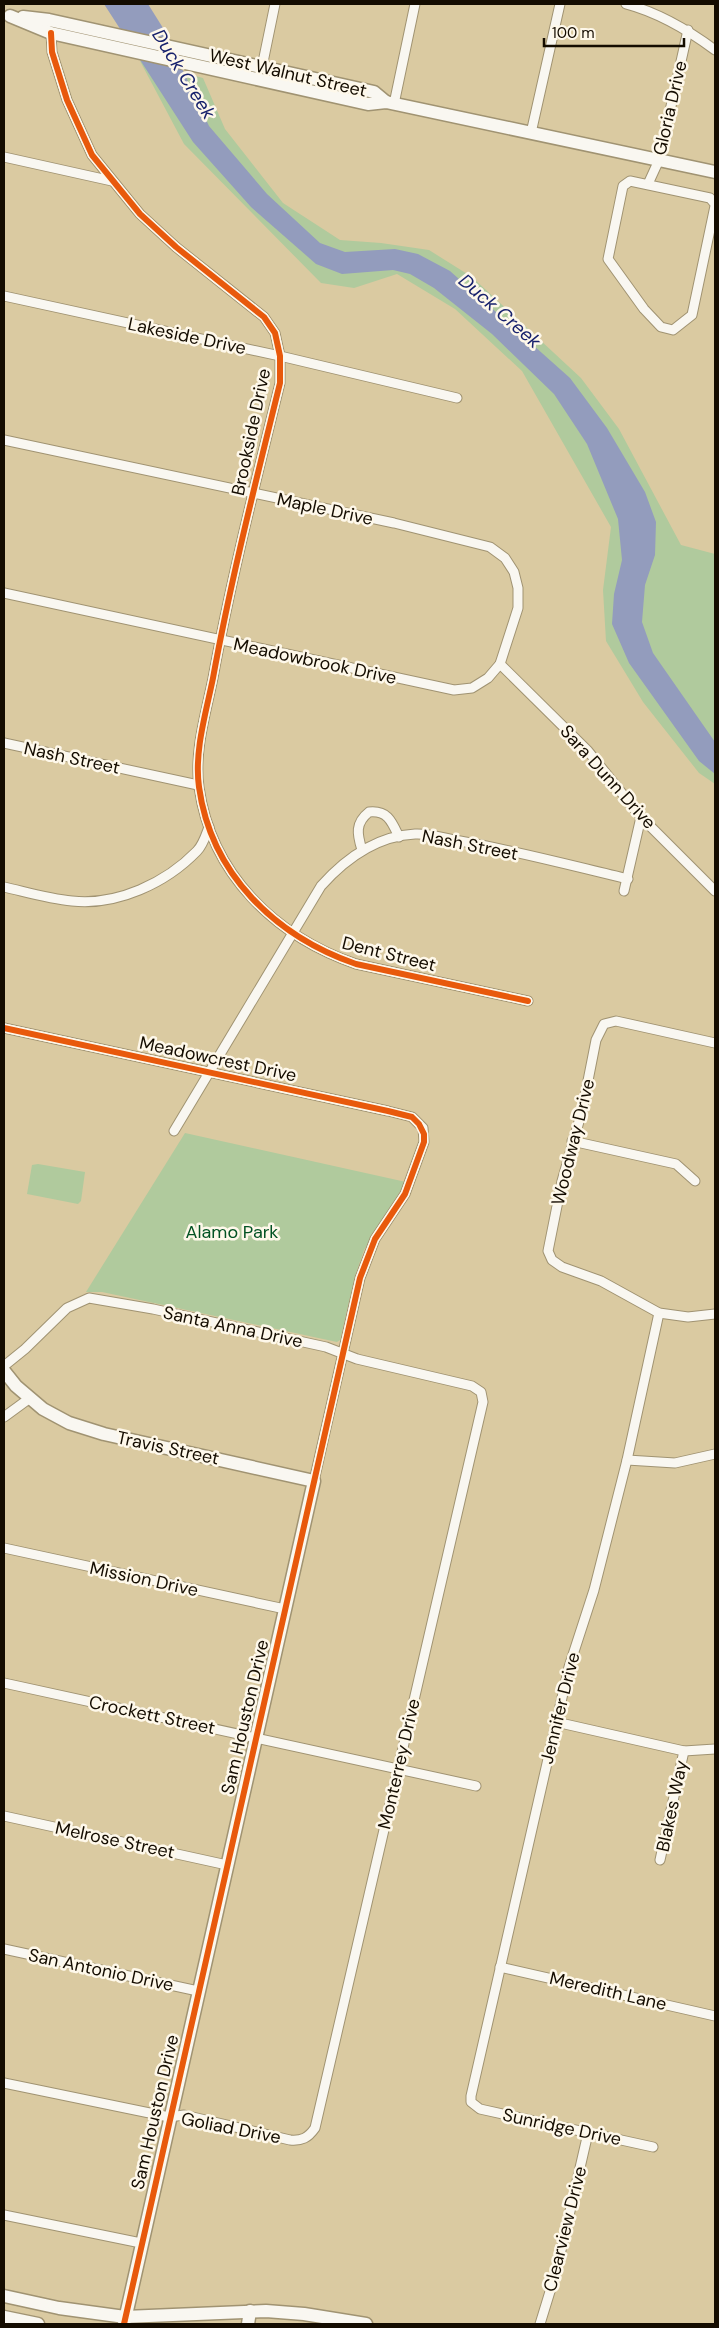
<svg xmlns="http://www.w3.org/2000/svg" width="719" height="2328" viewBox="0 0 719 2328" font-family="'DM Sans',sans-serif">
	<rect width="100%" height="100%" fill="#dacaa1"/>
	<g fill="#b0ca9d">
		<polygon points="140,61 203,78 225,129 283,203 340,240 381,243 429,250 472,277 581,378 619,429 681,545 715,554 715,784 699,773 643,702 606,641 603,590 611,527 522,371 455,309 397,274 354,288 321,283 184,144"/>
		<polygon points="185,1133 406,1182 364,1250 355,1276 340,1340 337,1342 102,1292 86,1292"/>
		<polygon points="38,1164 85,1172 81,1201 78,1204 27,1194 32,1165"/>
	</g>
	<polygon fill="#939cbd" points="104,4 148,4 163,28 209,126 267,194 320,243 345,252 395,249 418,254 450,271 570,378 607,428 645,492 656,522 655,555 645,585 642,622 653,653 715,742 715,774 699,761 629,663 612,624 614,594 622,560 618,519 587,444 554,394 492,334 434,288 410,274 393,270 342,274 316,264 251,207 193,142"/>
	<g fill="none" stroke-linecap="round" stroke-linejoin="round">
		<g stroke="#a09372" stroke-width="11">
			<g id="street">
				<path d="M626,4C660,13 688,30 715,50"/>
				<path d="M51,33L52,52L67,100L92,155L140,214L176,247L264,317L275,333L280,356V383C256,481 231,579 213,678C206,713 194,751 199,787C211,874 275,936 356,964L528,1001"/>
				<polyline points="262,67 275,4"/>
				<polyline points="394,104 415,4"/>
				<polyline points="531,133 560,4"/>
				<polyline points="4,157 112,181"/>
				<polyline points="648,184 659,160 688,30"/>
				<polyline points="715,204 710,198 630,181 623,186 608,259 644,309 661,327 673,330 692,315 715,206"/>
				<polyline points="4,296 280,356 457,398"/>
				<polyline points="4,440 394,523 490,547 505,558 514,572 518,588 518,608 500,664 488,678 472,688 454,690 4,593"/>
				<polyline points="500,664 588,751 641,817 715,891"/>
				<polyline points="4,743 198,785"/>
				<path d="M362,850C357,834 355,823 369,812C388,810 392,822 399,837"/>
				<path d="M4,887C26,892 49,899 72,901C117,906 166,883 197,851C203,845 206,835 209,827"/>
				<polyline points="624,891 641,817"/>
				<polyline points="4,1028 388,1111 412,1117 423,1128 424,1142 405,1194 375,1239 360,1278 314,1481"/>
				<polyline points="715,1043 616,1021 604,1024 596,1040 582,1111 562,1181 548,1251 552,1260 562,1267 601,1281 659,1313 688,1317 715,1314"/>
				<path d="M174,1131L321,886C346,858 376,836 415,834C429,833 446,839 460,841C517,851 573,866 628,879"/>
				<polyline points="572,1141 676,1164 695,1181"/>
				<path d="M4,1366L25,1349L67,1308L89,1298L153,1309L326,1347L357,1359L472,1386L481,1392L483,1402L315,2128C308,2138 302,2141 290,2140L184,2115L169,2117L4,2083"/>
				<polyline points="4,1417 30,1398"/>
				<polyline points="627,1460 675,1463 715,1454"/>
				<polyline points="4,1548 285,1609"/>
				<polyline points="4,1683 476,1786"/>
				<polyline points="556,1722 684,1751 715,1749"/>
				<polyline points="4,1816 227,1865"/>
				<polyline points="660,1860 684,1751"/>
				<polyline points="4,1949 198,1991"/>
				<polyline points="500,1967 715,2016"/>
				<polyline points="653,2147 480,2109 471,2102 471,2096 569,1667 594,1590 627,1460 659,1313"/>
				<polyline points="4,2215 141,2243"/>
				<polyline points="540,2324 556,2272 588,2133"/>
			</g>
		</g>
		<g stroke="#a09372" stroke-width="15">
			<g id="secondary">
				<polyline points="10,16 51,33 368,104 386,102 715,172"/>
				<polyline points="23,17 49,20 374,92 386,102"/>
				<polyline points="4,1371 16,1386 43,1409 69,1423 104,1434 314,1481 124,2324"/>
				<polyline points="4,2296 59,2308 125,2317 266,2311 304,2314 366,2324"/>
				<polyline points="4,2317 38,2324"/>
				<polyline points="248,2324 250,2311"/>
			</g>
		</g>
		<use href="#street" stroke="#f9f7f1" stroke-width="9"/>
		<use href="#secondary" stroke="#f9f7f1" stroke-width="12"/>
		<g stroke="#fef8ea" stroke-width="9">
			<g id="cycleway">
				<path d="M51,33L52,52L67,100L92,155L140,214L176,247L264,317L275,333L280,356V383C256,481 231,579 213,678C206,713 194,751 199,787C211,874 275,936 356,964L528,1001"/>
				<polyline points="4,1028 388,1111 412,1117 419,1124 424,1134 424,1142 405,1194 375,1239 360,1278 124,2324"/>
			</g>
		</g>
		<use href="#cycleway" stroke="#e8590c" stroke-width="6"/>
	</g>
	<g text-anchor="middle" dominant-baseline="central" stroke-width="5" stroke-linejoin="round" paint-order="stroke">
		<g font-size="18" fill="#140c00" stroke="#fef8ea">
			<text transform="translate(288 73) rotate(13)">West Walnut Street</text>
			<text transform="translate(670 108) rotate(-77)">Gloria Drive</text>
			<text transform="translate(187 336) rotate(12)">Lakeside Drive</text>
			<text transform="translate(251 432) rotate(-78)">Brookside Drive</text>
			<text transform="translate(325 509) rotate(12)">Maple Drive</text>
			<text transform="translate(315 661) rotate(12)">Meadowbrook Drive</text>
			<text transform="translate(72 758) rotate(12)">Nash Street</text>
			<text transform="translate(608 777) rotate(48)">Sara Dunn Drive</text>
			<text transform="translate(470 845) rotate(11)">Nash Street</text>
			<text transform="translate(389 954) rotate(14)">Dent Street</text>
			<text transform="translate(218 1059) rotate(12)">Meadowcrest Drive</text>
			<text transform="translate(573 1142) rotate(-76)">Woodway Drive</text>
			<text transform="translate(233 1327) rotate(12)">Santa Anna Drive</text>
			<text transform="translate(168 1448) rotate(12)">Travis Street</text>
			<text transform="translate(144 1579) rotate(12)">Mission Drive</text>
			<text transform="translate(560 1708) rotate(-76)">Jennifer Drive</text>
			<text transform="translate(152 1715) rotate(12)">Crockett Street</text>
			<text transform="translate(245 1717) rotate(-77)">Sam Houston Drive</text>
			<text transform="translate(399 1764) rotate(-77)">Monterrey Drive</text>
			<text transform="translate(672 1806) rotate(-78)">Blakes Way</text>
			<text transform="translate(115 1840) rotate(12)">Melrose Street</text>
			<text transform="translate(101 1970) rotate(12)">San Antonio Drive</text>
			<text transform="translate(608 1991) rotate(13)">Meredith Lane</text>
			<text transform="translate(155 2112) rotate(-77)">Sam Houston Drive</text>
			<text transform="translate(562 2127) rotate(12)">Sunridge Drive</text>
			<text transform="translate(231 2128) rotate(11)">Goliad Drive</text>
			<text transform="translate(565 2229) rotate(-76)">Clearview Drive</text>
		</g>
		<g font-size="18" fill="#025223" stroke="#fef8ea">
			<text x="232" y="1232">Alamo Park</text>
		</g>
		<g font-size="19" font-style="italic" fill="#18226d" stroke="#fef8ea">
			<text transform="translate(184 74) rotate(58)">Duck Creek</text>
			<text transform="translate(500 311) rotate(41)">Duck Creek</text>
		</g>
	</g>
	<rect width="719" height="2328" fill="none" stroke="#140c00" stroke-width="10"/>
	<path d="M544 38v8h140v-8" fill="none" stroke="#140c00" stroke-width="2.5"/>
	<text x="552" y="38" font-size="15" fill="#140c00" stroke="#fef8ea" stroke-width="4" paint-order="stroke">100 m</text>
</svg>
